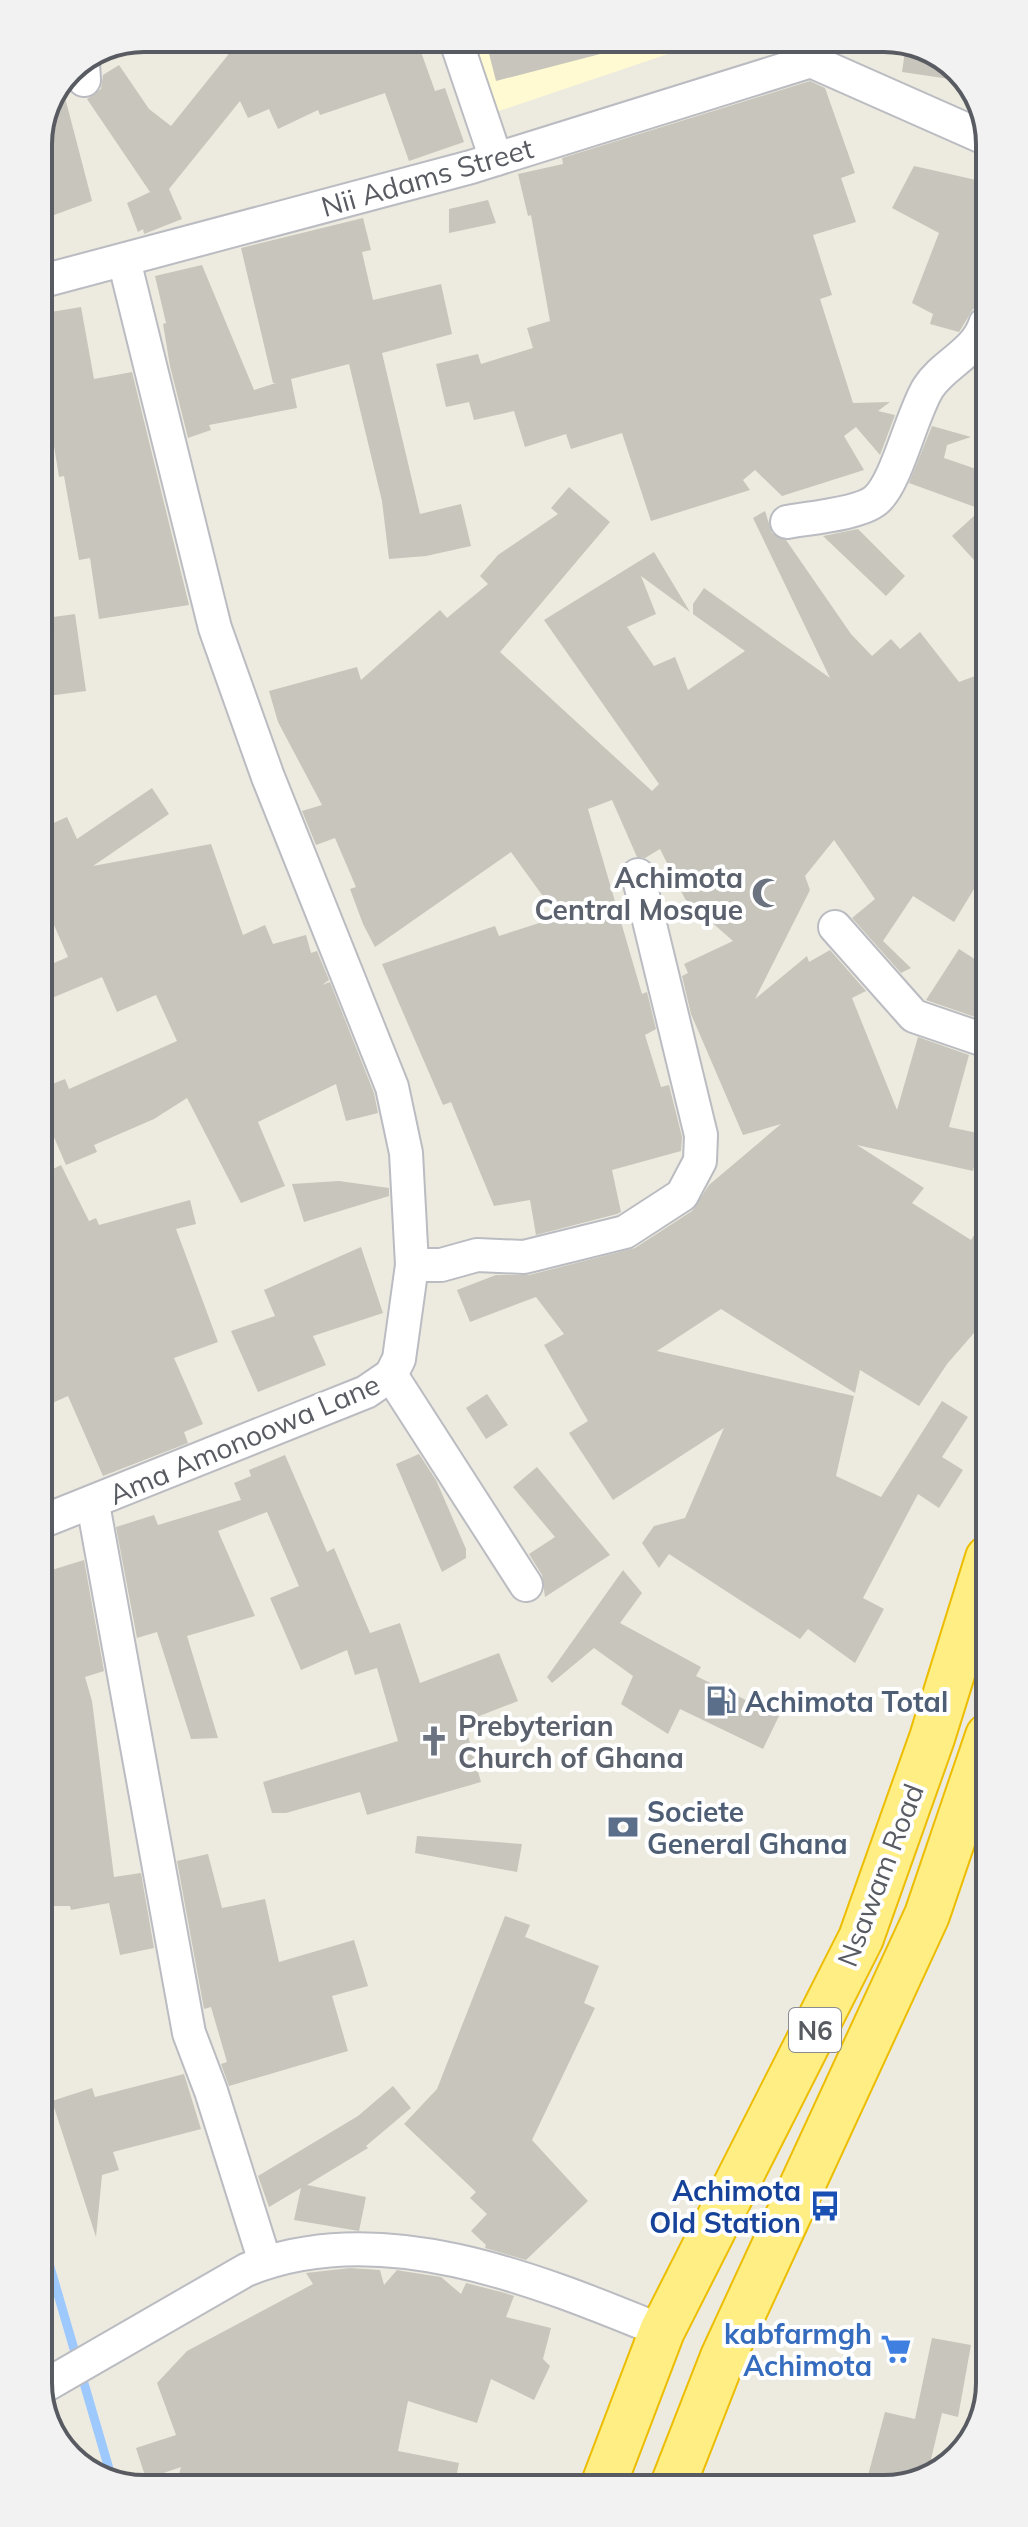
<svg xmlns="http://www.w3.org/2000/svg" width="1028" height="2527" viewBox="0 0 1028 2527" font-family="Mulish,sans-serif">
	<rect width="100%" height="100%" fill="#edebdf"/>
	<polygon fill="#fffad2" points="472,38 715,38 496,112"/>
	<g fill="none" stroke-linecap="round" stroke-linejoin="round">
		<polyline stroke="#9dc9ff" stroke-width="9" points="43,2243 112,2479"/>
	</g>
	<g fill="#c7c5bc">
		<polygon points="222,38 416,38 435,91 445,88 464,142 409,161 385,93 320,115 318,110 278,129 269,109 248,118 240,101 169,189 182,219 144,234 143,229 138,232 127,203 150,192 87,99 101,89 103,75 119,65 149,109 171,126 228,55"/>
		<polygon points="485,38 625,38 627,47 496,81"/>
		<polygon points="906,44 949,60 963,81 902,72"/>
		<polygon points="810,81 825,88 855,173 841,178 856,222 813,235 832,295 820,299 853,403 890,402 878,411 895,415 880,455 856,427 844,436 864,470 782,496 755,470 743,480 750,490 651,521 622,433 571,449 566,434 525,447 514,411 474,420 469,402 446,407 436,364 478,354 481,364 533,348 527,328 550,321 531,215 528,216 518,174 563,164 562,158"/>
		<polygon points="62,86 92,201 38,221 38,138"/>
		<polygon points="914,166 985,182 985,305 973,309 959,332 930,324 933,314 912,303 939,233 892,208"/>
		<polygon points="488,200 496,223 449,233 449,209"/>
		<polygon points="363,218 371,250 362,252 373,300 441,284 452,334 382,353 420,514 461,504 471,546 426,556 389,559 382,501 349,364 291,379 297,408 209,425 211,430 188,438 170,366 163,324 166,323 155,276 202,265 254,390 276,383 273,383 241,248"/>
		<polygon points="81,307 94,379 132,372 189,605 99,619 90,558 79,560 64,476 59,477 39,353 39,314"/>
		<polygon points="932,426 971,437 947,445 944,458 985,472 975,507 909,483"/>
		<polygon points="569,487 610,522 500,652 652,791 659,784 544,620 654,552 690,612 641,576 656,614 627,627 654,666 675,657 688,690 745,651 693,614 693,604 704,588 830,678 753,518 765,511 772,533 786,540 851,634 872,656 891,639 900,649 920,632 959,682 986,672 986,897 974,889 954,922 913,896 883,941 911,968 901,973 852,918 875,899 834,840 805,876 810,890 755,999 807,956 809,962 830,950 866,991 852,998 897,1110 918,1037 969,1055 949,1127 982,1134 973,1171 857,1145 924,1188 912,1203 971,1240 987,1215 987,1318 947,1364 919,1406 860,1370 855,1393 721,1309 657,1351 854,1396 836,1476 881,1497 942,1401 968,1417 942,1457 963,1470 939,1508 918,1494 863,1598 884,1609 855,1663 808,1629 800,1639 669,1554 659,1568 642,1543 654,1526 685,1518 724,1428 613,1500 569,1433 588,1421 544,1345 564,1334 536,1297 470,1322 457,1290 496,1275 529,1275 635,1248 692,1211 709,1185 781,1124 743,1135 691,1014 682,976 688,973 684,964 733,941 685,899 660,849 645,858 637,857 612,800 588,809 642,994 647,992 656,1029 645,1035 661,1087 669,1085 682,1137 681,1151 612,1170 621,1212 617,1214 536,1235 530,1200 494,1206 451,1102 443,1105 382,964 495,926 499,936 558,917 511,852 375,947 363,924 350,889 356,887 335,838 316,845 302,811 322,805 278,722 269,691 357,667 361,680 440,610 447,618 488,584 480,576 498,555 558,514 551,508"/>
		<polygon points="985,506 986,528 986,573 952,536"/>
		<polygon points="858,529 905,576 886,596 823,536"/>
		<polygon points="75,614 86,691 40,697 39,619"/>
		<polygon points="152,788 169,814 93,866 211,844 243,935 265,925 273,944 306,935 311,953 317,951 329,980 322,985 330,982 374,1093 378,1113 346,1121 336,1084 258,1122 285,1186 241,1203 187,1098 154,1119 94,1145 97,1152 66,1165 40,1105 40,1089 65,1079 69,1089 177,1041 156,995 117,1012 102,977 40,1003 40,969 68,957 43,900 40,902 40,829 67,817 77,839"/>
		<polygon points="959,949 987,967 987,999 975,1017 926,1000"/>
		<polygon points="61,1165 89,1221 96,1218 99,1225 190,1200 196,1224 176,1229 218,1342 174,1358 203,1424 184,1432 188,1443 103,1476 68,1396 41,1408 41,1175"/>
		<polygon points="339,1181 389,1188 389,1196 304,1222 292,1184"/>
		<polygon points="361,1247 383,1313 313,1336 326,1365 258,1392 231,1331 275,1316 264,1290"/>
		<polygon points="487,1394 508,1425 486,1439 466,1408"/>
		<polygon points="419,1454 436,1480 466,1549 466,1558 442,1572 396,1464"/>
		<polygon points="285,1455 327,1552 334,1548 370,1633 400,1623 420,1683 499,1653 518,1701 464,1722 481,1782 367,1815 360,1792 286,1813 272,1813 263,1782 398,1741 377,1668 355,1675 347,1650 301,1670 270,1598 299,1586 267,1512 218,1531 255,1616 187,1636 218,1738 191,1739 157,1632 137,1638 116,1527 154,1515 158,1525 241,1500 234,1483 251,1476 249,1470"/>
		<polygon points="537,1467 610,1555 545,1597 542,1575 529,1554 555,1537 513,1487"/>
		<polygon points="84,1560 104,1671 85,1677 92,1701 114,1877 141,1873 154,1948 120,1955 109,1903 71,1910 70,1906 42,1906 42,1764 48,1762 42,1742 42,1573"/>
		<polygon points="623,1570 642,1593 620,1623 701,1667 696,1676 779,1716 763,1749 680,1709 668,1734 621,1704 633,1676 594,1648 552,1683 547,1677"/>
		<polygon points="417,1836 522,1844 517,1872 415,1853"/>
		<polygon points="208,1854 222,1908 265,1899 279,1962 354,1940 368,1986 332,1996 348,2051 229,2086 221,2064 227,2062 211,2007 204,2009 177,1861"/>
		<polygon points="505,1916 530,1925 525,1937 599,1966 584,2003 595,2008 532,2140 588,2201 526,2260 485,2248 486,2245 471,2231 487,2214 470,2198 476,2192 404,2124 437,2089"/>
		<polygon points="184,2074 201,2129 113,2152 119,2170 102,2175 96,2237 52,2101 92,2088 95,2097"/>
		<polygon points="393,2086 411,2108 366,2146 368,2148 307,2185 366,2197 359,2231 294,2220 301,2188 269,2207 258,2176 358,2116"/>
		<polygon points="350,2268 380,2270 384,2285 397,2270 402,2271 441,2277 461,2294 466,2283 505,2293 514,2296 506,2317 551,2328 543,2359 550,2366 534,2400 491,2379 477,2423 408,2401 398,2451 459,2463 454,2487 175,2488 181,2467 146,2479 136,2448 176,2435 157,2383 187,2351 313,2284 306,2273"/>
		<polygon points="932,2338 971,2345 958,2417 942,2413 927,2476 917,2484 886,2484 867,2479 885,2412 915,2419"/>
	</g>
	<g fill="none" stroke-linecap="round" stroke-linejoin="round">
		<g stroke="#babcc2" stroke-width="36">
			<g id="minor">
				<polyline points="455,38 496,159"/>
				<polyline points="811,61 985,138"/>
				<polyline points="83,63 84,80"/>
				<polyline points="39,282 471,167 811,61"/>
				<path d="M787,522C808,518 860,514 876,500C897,482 911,416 928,388C943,364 976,353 985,324"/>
				<polyline points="835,927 914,1016 987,1041"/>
				<polyline points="412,1265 441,1265 477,1255 524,1257 625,1232 682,1195 700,1161 701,1135 638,875"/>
				<polyline points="391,1375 526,1585"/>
				<polyline points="93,1504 189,2033 211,2091 265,2262"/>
				<polyline points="41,1522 366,1392 391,1375 399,1359 412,1265 406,1153 392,1087 268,777 215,628 124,260"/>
				<path d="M43,2387L246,2270C380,2215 537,2280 662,2331"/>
			</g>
		</g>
		<g stroke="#ecbd00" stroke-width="48">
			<g id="highway">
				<polyline points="673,2485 723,2357 927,1915 988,1736"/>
				<polyline points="603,2486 662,2331 861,1938 932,1738 988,1558"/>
			</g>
		</g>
		<use href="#minor" stroke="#fff" stroke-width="32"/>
		<use href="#highway" stroke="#ffee84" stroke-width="44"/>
	</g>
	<defs>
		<g id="mosque-bare" transform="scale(2.4)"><path d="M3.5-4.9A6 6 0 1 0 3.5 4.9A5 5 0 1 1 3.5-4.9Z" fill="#6b7280" stroke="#fff" stroke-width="2.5" paint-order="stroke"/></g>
		<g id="fuel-bare" transform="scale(2.4)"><path d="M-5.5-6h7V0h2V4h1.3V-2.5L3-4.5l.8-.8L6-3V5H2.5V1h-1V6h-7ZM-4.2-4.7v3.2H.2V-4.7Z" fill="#5c6f8a" stroke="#fff" stroke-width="2.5" paint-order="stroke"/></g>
		<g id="church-bare" transform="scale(2.4)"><path d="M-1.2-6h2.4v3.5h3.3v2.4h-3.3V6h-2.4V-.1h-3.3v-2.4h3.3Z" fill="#6b7280" stroke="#fff" stroke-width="2.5" paint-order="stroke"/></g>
		<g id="bank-bare" transform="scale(2.4)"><path d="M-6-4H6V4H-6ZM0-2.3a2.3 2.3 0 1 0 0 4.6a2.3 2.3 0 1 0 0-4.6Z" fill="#5c6f8a" stroke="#fff" stroke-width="2.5" paint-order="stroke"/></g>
		<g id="bus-bare" transform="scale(2.4)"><path d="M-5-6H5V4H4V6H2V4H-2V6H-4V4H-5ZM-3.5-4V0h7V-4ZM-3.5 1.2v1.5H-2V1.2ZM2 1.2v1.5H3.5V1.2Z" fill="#1a4fb4" stroke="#fff" stroke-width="2.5" paint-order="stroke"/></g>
		<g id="supermarket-bare" transform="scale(2.4)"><path d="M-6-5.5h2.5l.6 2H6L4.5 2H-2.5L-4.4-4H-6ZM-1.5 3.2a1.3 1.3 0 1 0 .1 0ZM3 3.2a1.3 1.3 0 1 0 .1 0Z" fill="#3f7fe0" stroke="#fff" stroke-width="2.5" paint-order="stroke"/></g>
	</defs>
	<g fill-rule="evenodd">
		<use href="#mosque-bare" x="767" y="893"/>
		<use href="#fuel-bare" x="721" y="1701"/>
		<use href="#church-bare" x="434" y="1741"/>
		<use href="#bank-bare" x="623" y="1827"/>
		<use href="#bus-bare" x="825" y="2206"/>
		<use href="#supermarket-bare" x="896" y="2349"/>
	</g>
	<g text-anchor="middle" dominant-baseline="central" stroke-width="8" stroke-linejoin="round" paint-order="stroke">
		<rect fill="#fff" stroke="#8a8c90" stroke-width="2" x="789" y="2008" width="52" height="44" rx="6"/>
		<g font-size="26" font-weight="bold" fill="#585b61">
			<text x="815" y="2030">N6</text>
		</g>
		<g font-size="28" fill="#585b61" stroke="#fff">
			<text transform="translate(427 177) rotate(-16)">Nii Adams Street</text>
			<text transform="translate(244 1439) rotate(-23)">Ama Amonoowa Lane</text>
			<text transform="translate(880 1875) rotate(-69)">Nsawam Road</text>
		</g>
		<g font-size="28" font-weight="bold" fill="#5b616d" stroke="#fff" text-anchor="end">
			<text x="743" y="877">Achimota<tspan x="743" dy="32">Central Mosque</tspan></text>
			<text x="458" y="1725" text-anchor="start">Prebyterian<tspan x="458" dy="32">Church of Ghana</tspan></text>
		</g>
		<g font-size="28" font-weight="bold" fill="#4e5e75" stroke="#fff" text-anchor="start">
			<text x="745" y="1701">Achimota Total</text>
			<text x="647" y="1811">Societe<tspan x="647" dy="32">General Ghana</tspan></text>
		</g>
		<g font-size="28" font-weight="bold" fill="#164399" stroke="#fff" text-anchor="end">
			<text x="801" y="2190">Achimota<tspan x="801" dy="32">Old Station</tspan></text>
		</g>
		<g font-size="28" font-weight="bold" fill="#366cbe" stroke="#fff" text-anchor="end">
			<text x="872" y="2333">kabfarmgh<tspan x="872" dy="32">Achimota</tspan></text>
		</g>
	</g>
	<path d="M0 0H1028V2527H0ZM144 52H884A92 92 0 0 1 976 144V2383A92 92 0 0 1 884 2475H144A92 92 0 0 1 52 2383V144A92 92 0 0 1 144 52Z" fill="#f2f2f2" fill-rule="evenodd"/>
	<path fill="none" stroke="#585b61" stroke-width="4" d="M144 52H884A92 92 0 0 1 976 144V2383A92 92 0 0 1 884 2475H144A92 92 0 0 1 52 2383V144A92 92 0 0 1 144 52Z"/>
</svg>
